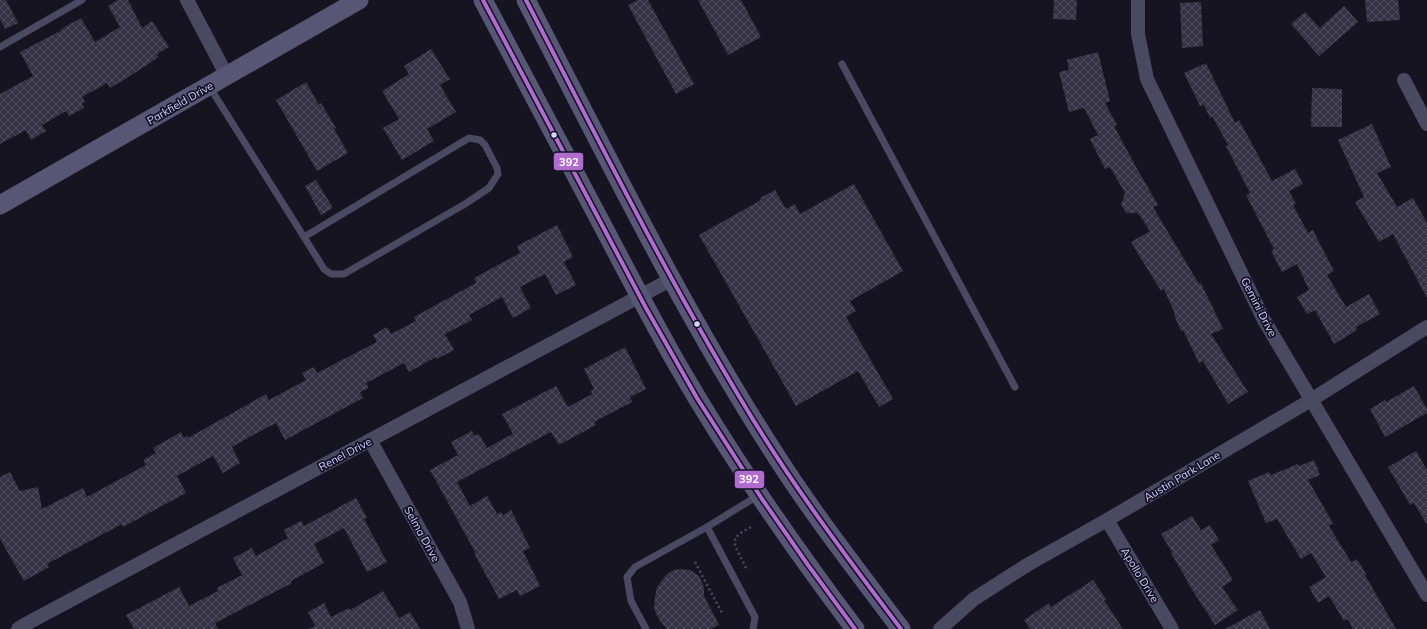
<svg xmlns="http://www.w3.org/2000/svg" width="1427" height="629" viewBox="0 0 1427 629" font-family="Mulish,sans-serif">
	<defs>
		<pattern id="building-cross-hatch" width="8" height="8" patternUnits="userSpaceOnUse"><rect width="8" height="8" fill="#343243"/><path d="M0 0l8 8M0 8l8-8" fill="none" stroke="#514f5f"/></pattern>
	</defs>
	<rect width="100%" height="100%" fill="#161421"/>
	<g fill="url(#building-cross-hatch)">
		<polygon points="0,0 6,0 18,23 5,29 0,19"/>
		<polygon points="118,0 128,0 142,28 152,21 169,47 157,54 159,57 127,78 110,88 107,83 82,97 85,102 82,103 84,108 69,116 66,111 42,125 46,131 31,140 26,130 0,144 0,94 33,76 20,52 62,30 61,29 81,18 95,42 120,27 108,6"/>
		<polygon points="638,0 648,0 694,84 676,94 628,5"/>
		<polygon points="698,0 741,0 761,37 728,55"/>
		<polygon points="1054,0 1077,0 1076,20 1053,19"/>
		<polygon points="1365,0 1398,0 1400,20 1367,22"/>
		<polygon points="1201,2 1203,46 1182,48 1180,3"/>
		<polygon points="1344,6 1358,22 1319,56 1291,24 1305,12 1320,28"/>
		<polygon points="431,49 450,79 440,85 456,112 427,129 434,141 402,160 383,128 399,119 382,91 409,74 404,66"/>
		<polygon points="1098,52 1110,101 1105,103 1117,125 1114,126 1135,165 1158,205 1153,207 1199,284 1201,283 1223,329 1211,334 1248,392 1228,404 1203,361 1199,363 1183,330 1181,331 1174,315 1175,314 1164,289 1161,291 1131,242 1150,231 1138,213 1126,213 1121,204 1125,193 1110,167 1105,169 1090,139 1098,135 1084,108 1069,112 1059,72 1069,70 1067,60"/>
		<polygon points="1206,63 1235,123 1239,120 1272,181 1295,169 1303,184 1289,191 1296,204 1293,205 1308,233 1313,230 1320,244 1334,271 1327,275 1346,307 1369,294 1380,314 1356,327 1357,330 1334,344 1315,310 1307,314 1297,297 1309,290 1297,264 1282,272 1271,251 1274,249 1246,195 1250,193 1226,146 1228,145 1212,116 1210,118 1204,105 1200,106 1184,73"/>
		<polygon points="306,82 319,105 321,103 336,128 334,129 348,153 317,171 276,100"/>
		<polygon points="1312,88 1342,89 1342,127 1311,127"/>
		<polygon points="1372,124 1391,167 1377,173 1397,207 1413,198 1427,223 1427,298 1393,234 1379,242 1355,202 1364,197 1338,140"/>
		<polygon points="316,180 333,208 321,215 305,186"/>
		<polygon points="854,184 903,271 850,301 856,311 846,317 893,399 879,407 858,371 796,406 699,235 761,200 760,198 775,190 786,209 795,204 800,214"/>
		<polygon points="557,225 573,257 564,262 576,285 556,295 545,274 520,287 531,308 513,318 502,297 469,315 472,320 445,334 454,350 437,359 436,357 409,372 404,363 366,383 369,388 360,392 363,398 285,440 276,423 255,434 232,447 240,463 223,473 213,456 177,476 186,493 123,527 122,524 47,564 49,567 24,581 0,539 0,477 10,472 20,491 38,487 42,509 83,488 87,497 146,465 143,460 156,453 153,448 181,432 184,438 187,436 188,438 266,394 269,400 306,380 302,373 314,367 317,373 377,342 373,335 387,327 391,334 416,321 414,317 476,283 474,278 520,253 517,246"/>
		<polygon points="625,347 646,389 630,397 632,402 594,422 596,425 559,445 551,432 457,482 470,506 487,496 497,514 501,512 503,515 511,510 530,548 523,551 540,586 520,596 517,590 499,599 474,553 475,552 430,470 458,455 451,442 472,431 474,436 479,434 487,448 513,434 502,414 556,386 568,407 592,394 591,391 594,389 584,369"/>
		<polygon points="1414,386 1427,409 1427,413 1385,437 1370,409 1385,400 1386,402"/>
		<polygon points="1416,451 1427,470 1427,525 1414,503 1410,505 1388,467"/>
		<polygon points="1314,460 1320,475 1308,480 1333,523 1329,526 1351,562 1357,559 1366,574 1365,575 1396,629 1353,629 1348,619 1344,621 1329,596 1318,603 1309,587 1326,577 1311,553 1301,559 1277,519 1266,523 1248,481 1269,472 1271,475 1298,464 1299,466"/>
		<polygon points="356,498 367,518 364,519 387,562 367,572 344,528 314,544 324,563 291,581 292,583 215,623 218,629 134,629 126,615 179,587 189,606 218,591 217,588 242,575 233,558 252,548 256,556 288,538 284,530 301,521 304,526"/>
		<polygon points="1192,516 1201,530 1210,525 1219,540 1211,545 1233,580 1222,587 1238,610 1215,625 1187,582 1188,582 1171,553 1172,552 1161,534"/>
		<polygon points="680,569 690,570 699,576 704,587 704,596 719,625 711,629 667,629 661,622 656,614 654,607 655,597 657,587 667,574 674,570"/>
		<polygon points="1093,580 1106,599 1104,600 1123,629 1030,629 1024,620 1049,603 1051,607"/>
		<polygon points="383,591 399,618 410,612 420,629 308,629 315,626 308,612 324,603 331,617 349,608 350,610"/>
		<polygon points="1260,610 1270,629 1225,629"/>
	</g>
	<g fill="none" stroke-linecap="round" stroke-linejoin="round">
		<g stroke="#44505f" stroke-width="2.5" stroke-dasharray="2 3" stroke-linecap="butt">
			<polyline points="695,562 722,613"/>
			<polyline points="746,568 735,546 735,538 742,532 751,527"/>
		</g>
		<g stroke="#4a4962" stroke-width="7">
			<polyline points="0,47 82,0"/>
			<polyline points="842,64 1015,387"/>
			<polyline points="209,86 304,237 469,138 480,140 485,145 497,168 498,174 489,188 465,204 344,274 331,274 324,269 304,237"/>
			<polyline points="646,629 631,601 627,577 635,567 707,527"/>
			<polyline points="753,629 755,617 707,527 759,495"/>
		</g>
		<g stroke="#4a4962" stroke-width="14">
			<polyline points="187,0 227,76"/>
			<polyline points="1138,0 1138,34 1147,79 1264,320 1427,595"/>
			<polyline points="1404,80 1427,124"/>
			<polyline points="370,440 460,602 468,629"/>
			<polyline points="1107,520 1172,629"/>
			<polyline points="18,629 26,624 672,279"/>
			<polyline points="940,629 974,599 1027,565 1107,520 1311,400 1427,327"/>
		</g>
		<g stroke="#575674" stroke-width="19">
			<path d="M483,0C521,72 559,143 597,215C623,264 649,315 677,364C730,456 791,544 855,629"/>
			<path d="M526,0C606,154 683,313 778,459C816,518 859,573 901,629"/>
			<polyline points="0,205 359,0"/>
		</g>
		<g stroke="#130f26" stroke-width="7">
			<g id="bus-1">
				<polyline points="483,0 646,308 697,398 762,499 808,565 855,629"/>
				<path d="M526,0C596,135 664,272 743,403C790,482 845,555 901,629"/>
			</g>
		</g>
		<use href="#bus-1" stroke="#b06ccc" stroke-width="4"/>
	</g>
	<g fill="#d9d4ff" stroke="#130f26" stroke-width="1.5">
		<circle cx="554" cy="135" r="3.5"/>
		<circle cx="697" cy="324" r="3.5"/>
	</g>
	<g text-anchor="middle" dominant-baseline="central" stroke-width="3.5" stroke-linejoin="round" paint-order="stroke">
		<g font-size="11" fill="#d9d4ff" stroke="#130f26">
			<text transform="translate(180 103) rotate(-30)">Parkfield Drive</text>
			<text transform="translate(1259 307) rotate(63)">Gemini Drive</text>
			<text transform="translate(345 454) rotate(-28)">Renel Drive</text>
			<text transform="translate(1182 476) rotate(-31)">Austin Park Lane</text>
			<text transform="translate(422 534) rotate(61)">Selma Drive</text>
			<text transform="translate(1140 575) rotate(59)">Apollo Drive</text>
		</g>
	</g>
	<g stroke="#130f26" stroke-width="1.5">
		<rect x="553" y="152" width="31" height="19" rx="4" fill="#b06ccc"/>
		<rect x="734" y="470" width="31" height="19" rx="4" fill="#b06ccc"/>
	</g>
	<g font-size="11" text-anchor="middle" font-weight="bold" fill="#fff">
		<text x="569" y="166">392</text>
		<text x="749" y="483">392</text>
	</g>
</svg>
